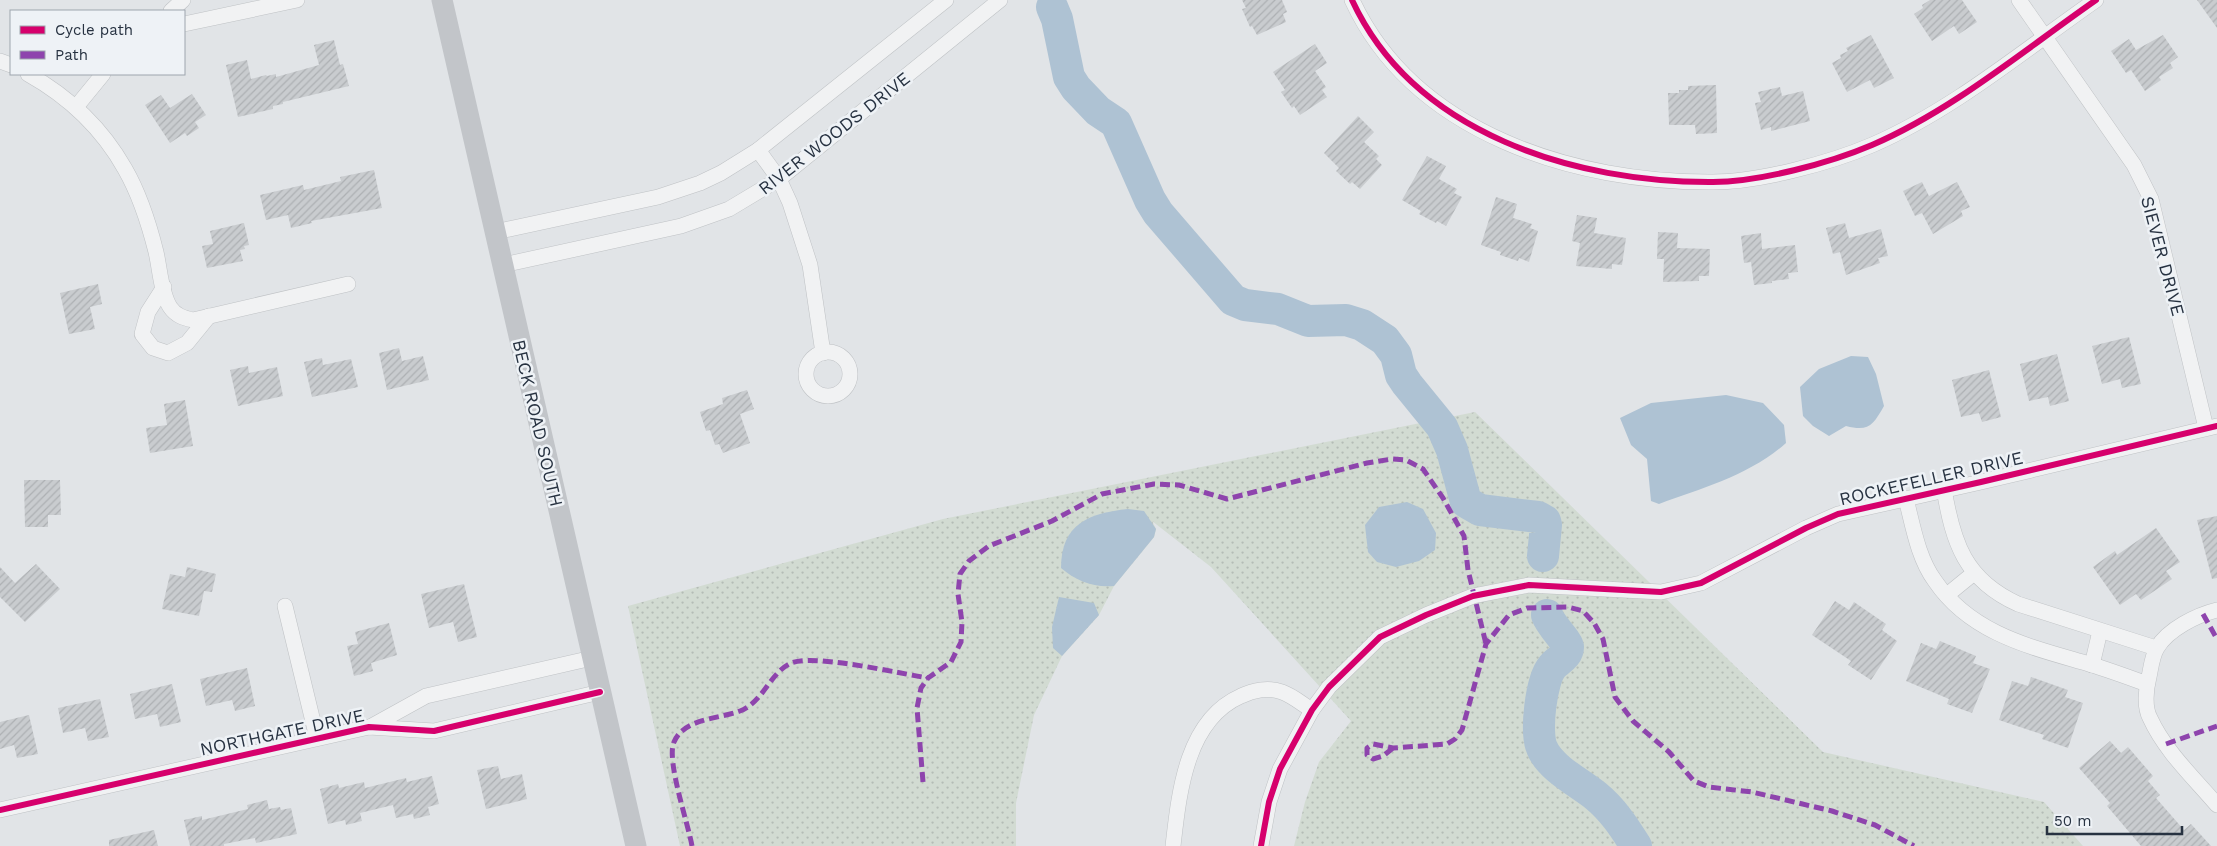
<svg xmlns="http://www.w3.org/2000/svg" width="2217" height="846" viewBox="0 0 2217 846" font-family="'Work Sans',sans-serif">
	<defs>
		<pattern id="grass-dots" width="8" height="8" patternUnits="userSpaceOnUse" patternTransform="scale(1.25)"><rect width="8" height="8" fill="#d2dbd2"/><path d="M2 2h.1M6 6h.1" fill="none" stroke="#b4bcb6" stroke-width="1.8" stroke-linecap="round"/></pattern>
		<pattern id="building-hatch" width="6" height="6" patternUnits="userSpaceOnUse" patternTransform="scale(1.25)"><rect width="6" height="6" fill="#c9cccf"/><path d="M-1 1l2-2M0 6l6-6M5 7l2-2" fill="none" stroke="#adb0b3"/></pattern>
	</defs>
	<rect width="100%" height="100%" fill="#e1e4e7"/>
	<polygon fill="url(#grass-dots)" points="1475,412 1823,752 2044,802 2083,846 1294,846 1305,802 1319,762 1351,721 1211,567 1152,521 1156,529 1154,537 1114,586 1099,615 1062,656 1034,715 1016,803 1016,846 680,846 628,606 943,519"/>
	<g fill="#aec2d3">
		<path d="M1851,356L1868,357L1876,374L1884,406C1873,425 1869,432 1846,426L1829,436L1813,426L1803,416L1800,387L1819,369Z"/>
		<path d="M1726,395L1763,403L1784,425L1786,443C1750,475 1703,488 1659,504L1651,501L1647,459L1631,445L1620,418L1651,403Z"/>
		<polygon points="1407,502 1423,509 1436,533 1435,550 1419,561 1396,567 1377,562 1368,552 1365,525 1379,507"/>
		<path d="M1128,509L1144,511L1156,529L1154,537L1114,586C1094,588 1076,581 1061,568C1061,524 1089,513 1128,509Z"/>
		<polygon points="1059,597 1094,603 1099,615 1062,656 1053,648 1052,627"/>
	</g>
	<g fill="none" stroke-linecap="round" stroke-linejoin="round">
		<g stroke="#aec2d3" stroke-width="32">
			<polyline points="1052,7 1057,19 1069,77 1076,88 1098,111 1116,123 1150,200 1158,213 1233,300 1245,305 1278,309 1308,321 1346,320 1362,325 1385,340 1396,355 1401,375 1407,384 1442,427 1452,450 1466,502 1480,510 1538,517 1545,521 1546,525 1543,556"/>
			<path d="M1547,615C1551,626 1568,642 1568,647C1568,657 1557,660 1552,667C1541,680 1535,733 1542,748C1550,768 1580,783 1596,796C1613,810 1624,827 1636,846"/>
		</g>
	</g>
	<g fill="url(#building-hatch)">
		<polygon points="1242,0 1282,0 1287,12 1283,14 1286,22 1257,35 1252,26 1250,27 1242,9 1246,8"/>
		<polygon points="1930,0 1962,0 1977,22 1959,34 1954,26 1932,41 1914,14 1923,8 1922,5"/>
		<polygon points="2197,0 2217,0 2217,28"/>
		<polygon points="1871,35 1894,78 1874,88 1870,80 1847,92 1832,63 1841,58 1840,55 1848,51 1846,48"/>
		<polygon points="2163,35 2178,57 2170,63 2173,68 2159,77 2161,80 2145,91 2131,70 2126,73 2111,51 2129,39 2136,50"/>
		<polygon points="334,40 340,65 343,64 349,86 283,102 283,104 273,106 273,109 238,117 226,65 247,60 251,79 266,75 267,76 276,74 276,77 319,65 314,45"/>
		<polygon points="1315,44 1327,63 1315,71 1326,87 1322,90 1327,97 1300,115 1294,106 1292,108 1281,92 1285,90 1273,72"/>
		<polygon points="1716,85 1717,133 1696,134 1695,125 1669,125 1668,93 1679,93 1679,90 1688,90 1688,86"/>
		<polygon points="1780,87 1782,96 1803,91 1810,121 1771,131 1771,127 1761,130 1755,103 1761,102 1758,92"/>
		<polygon points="192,94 206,115 195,122 199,128 187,136 185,133 170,143 145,105 161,95 170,108"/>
		<polygon points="1358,116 1374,132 1364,142 1379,156 1376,159 1382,165 1360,189 1352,182 1350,184 1336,171 1339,168 1324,153"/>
		<polygon points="1427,156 1446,166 1439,179 1457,189 1454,193 1462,197 1446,226 1437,221 1436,223 1419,214 1421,211 1402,200"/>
		<polygon points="374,170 382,208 311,221 312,223 291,228 288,215 266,220 260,195 303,185 304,190 341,181 340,177"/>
		<polygon points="1922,182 1929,196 1957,182 1970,207 1961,211 1963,216 1933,234 1922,213 1915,216 1903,191"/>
		<polygon points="1496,197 1517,204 1513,218 1532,224 1530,228 1538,231 1529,262 1519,258 1518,261 1500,255 1501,252 1481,245"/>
		<polygon points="1577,215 1597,218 1594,233 1626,238 1622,265 1612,264 1612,269 1576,266 1580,243 1572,241"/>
		<polygon points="244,223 249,245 244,246 245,249 240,250 243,261 207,268 202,246 213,244 210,231"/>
		<polygon points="1845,223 1849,238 1881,229 1888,256 1878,258 1880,263 1846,275 1840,252 1833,254 1826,228"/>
		<polygon points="1658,232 1678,233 1677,248 1710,249 1709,276 1699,276 1699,281 1663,282 1664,259 1657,259"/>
		<polygon points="1761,233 1762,249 1795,245 1798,272 1788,273 1789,279 1772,281 1772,283 1754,285 1751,262 1744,263 1741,236"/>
		<polygon points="98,284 102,304 90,307 95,329 69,334 60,293"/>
		<polygon points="2129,337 2141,384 2122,388 2120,379 2102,384 2092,346"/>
		<polygon points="399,348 402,361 423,356 429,380 387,390 379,353"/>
		<polygon points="2057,354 2069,401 2050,406 2048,397 2029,401 2020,364"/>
		<polygon points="322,358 323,365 351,359 358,387 312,397 304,362"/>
		<polygon points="248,366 249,373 277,367 283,396 238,406 230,370"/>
		<polygon points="1989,370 2001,417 1982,422 1979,413 1961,417 1952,380"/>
		<polygon points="747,390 754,409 740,414 750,443 723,453 719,444 715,445 710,430 706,431 700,412 723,404 722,398"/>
		<polygon points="185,400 193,446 150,453 146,428 167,425 164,404"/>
		<polygon points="24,480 60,480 61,515 48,515 48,527 25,527"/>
		<polygon points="2217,516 2217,578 2212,579 2197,520"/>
		<polygon points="2156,528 2180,562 2166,571 2172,579 2141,600 2136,594 2120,605 2093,567 2115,551 2117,555"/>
		<polygon points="36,564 60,589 25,622 0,597 0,567 15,583"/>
		<polygon points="187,567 216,574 212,592 204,591 199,616 162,609 170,574 185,577"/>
		<polygon points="464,584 477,637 458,642 453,622 429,628 421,594"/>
		<polygon points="1835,601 1849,610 1854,602 1886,624 1882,630 1897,641 1871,680 1848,665 1851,661 1812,635"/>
		<polygon points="389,623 397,655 371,663 373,671 354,676 347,646 358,644 355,632"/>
		<polygon points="1940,641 1976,656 1973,663 1990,669 1972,713 1947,704 1949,699 1906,681 1921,643 1936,649"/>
		<polygon points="247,668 255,706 235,711 232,700 206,706 200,679"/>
		<polygon points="2031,677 2068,690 2065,697 2083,703 2068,748 2042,739 2044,735 1999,720 2012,681 2028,686"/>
		<polygon points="172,684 181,722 160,727 157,714 135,719 130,694"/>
		<polygon points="100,699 109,737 88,741 85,728 63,733 58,708"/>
		<polygon points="29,715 38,754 17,758 14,745 0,749 0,722"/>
		<polygon points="2110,741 2121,753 2128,747 2153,776 2148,781 2160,795 2156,798 2184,830 2191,824 2211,846 2141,846 2107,806 2110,803 2079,768"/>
		<polygon points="498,766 501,779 522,774 527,799 486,809 477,770"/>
		<polygon points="432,776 439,804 428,807 430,815 414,819 413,814 396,818 393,805 360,813 362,821 346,825 345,820 328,824 320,789 338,784 339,788 364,782 365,788 406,778 407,782"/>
		<polygon points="267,800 269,809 280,807 281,810 291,808 297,834 256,843 255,838 224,844 224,846 190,846 184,820 202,816 202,820 248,809 247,805"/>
		<polygon points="154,830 158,846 109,846 109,840"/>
	</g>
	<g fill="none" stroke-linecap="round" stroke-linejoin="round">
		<g stroke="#bfc2c5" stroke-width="16">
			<g id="street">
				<path d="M1352,0C1414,134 1576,183 1713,182C1759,182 1830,163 1872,145C1953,110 2024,50 2096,0"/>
				<polyline points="2019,0 2134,165 2151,199 2206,428"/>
				<polyline points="171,11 183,0"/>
				<polyline points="184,24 297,0"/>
				<polyline points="0,61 11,65"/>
				<path d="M28,74C69,97 102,128 125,169C140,195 149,224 156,252C160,269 161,293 170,307C176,316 184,318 193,320L348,284"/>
				<polyline points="76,107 103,74"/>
				<polyline points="758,150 779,179 790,203 810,265 823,353"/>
				<polyline points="495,232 658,197 700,183 721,173 758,150 946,0"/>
				<polyline points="503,265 681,226 729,209 779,179 1000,0"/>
				<polyline points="164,287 148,312 142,334 153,348 168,353 187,343 209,316"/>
				<circle cx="828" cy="374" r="22"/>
				<path d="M1944,489C1953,543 1965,580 2018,604L2156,648"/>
				<path d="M1906,499C1913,526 1918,558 1935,581C1971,634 2031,647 2089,664C2109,670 2128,677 2147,684"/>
				<polyline points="1947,595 1974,573"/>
				<polyline points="285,606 317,738"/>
				<path d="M2217,610C2197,615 2168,629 2157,648C2152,656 2151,668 2149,677C2146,689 2144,707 2150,718C2165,751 2194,778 2217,805"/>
				<polyline points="2092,665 2100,631"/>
				<polyline points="370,727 426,696 592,658"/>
				<polyline points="0,810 369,727 434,731 600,692"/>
				<path d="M1173,846C1179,793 1186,720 1241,696C1253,690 1269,687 1282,692C1293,696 1302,704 1312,710"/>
				<polyline points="1261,846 1269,802 1280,769 1312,710 1329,687 1380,637 1426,615 1473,596 1529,585 1661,592 1701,583 1806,528 1838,514 1981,482 2217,426"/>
			</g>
		</g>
		<use href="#street" stroke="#f1f2f3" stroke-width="15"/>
		<polyline stroke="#c2c5c9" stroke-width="21" points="442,0 636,846"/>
		<g stroke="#8e44ad" stroke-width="5" stroke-dasharray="10 5" stroke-linecap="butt">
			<polyline points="2203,614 2217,639"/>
			<polyline points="2166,744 2217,726"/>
			<polyline points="1393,748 1383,756 1373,759 1367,755 1367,748 1373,744 1393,748 1447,744 1455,739 1462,730 1486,644 1509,615 1527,608 1568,607 1583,611 1594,623 1603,639 1615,697 1633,721 1669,752 1694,781 1709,787 1752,792 1832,811 1875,825 1914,846"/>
			<polyline points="923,782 917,708 921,688 928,678 951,662 961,642 962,622 958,594 960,574 969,561 989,546 1052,521 1102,494 1154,484 1179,485 1227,499 1367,463 1392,459 1406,460 1423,469 1443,498 1464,536 1468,570 1486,644"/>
			<path d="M692,846C688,823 666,760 674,742C684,718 719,719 740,711C763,702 769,675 789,664C808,652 902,674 928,678"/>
		</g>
		<g stroke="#eef2f6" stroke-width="9">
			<g id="cycleway">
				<path d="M1352,0C1414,134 1576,183 1713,182C1759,182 1830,163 1872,145C1953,110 2024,50 2096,0"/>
				<polyline points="0,810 369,727 434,731 600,692"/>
				<polyline points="1261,846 1269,802 1280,769 1312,710 1329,687 1380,637 1426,615 1473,596 1529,585 1661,592 1701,583 1806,528 1838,514 1981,482 2217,426"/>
			</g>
		</g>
		<use href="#cycleway" stroke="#d6006c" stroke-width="6"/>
	</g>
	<g text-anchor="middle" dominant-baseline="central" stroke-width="5" stroke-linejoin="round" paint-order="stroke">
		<g font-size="18" fill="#273241" stroke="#eef2f6">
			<text transform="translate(834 133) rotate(-38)">RIVER WOODS DRIVE</text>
			<text transform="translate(2163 256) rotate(75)">SIEVER DRIVE</text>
			<text transform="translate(538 423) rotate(77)">BECK ROAD SOUTH</text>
			<text transform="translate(1931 478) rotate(-13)">ROCKEFELLER DRIVE</text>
			<text transform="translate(282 732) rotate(-12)">NORTHGATE DRIVE</text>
		</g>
	</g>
	<rect x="10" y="10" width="175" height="65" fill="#eef2f6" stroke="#9ea5ae"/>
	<rect x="20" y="26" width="25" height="8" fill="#d6006c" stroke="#9ea5ae"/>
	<text x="55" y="35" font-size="15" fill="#273241">Cycle path</text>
	<rect x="20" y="51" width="25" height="8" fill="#8e44ad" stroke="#9ea5ae"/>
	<text x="55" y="60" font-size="15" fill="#273241">Path</text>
	<path d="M2047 826v8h135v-8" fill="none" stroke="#273241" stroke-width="2.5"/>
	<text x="2054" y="826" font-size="15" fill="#273241" stroke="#eef2f6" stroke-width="4" paint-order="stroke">50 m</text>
</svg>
